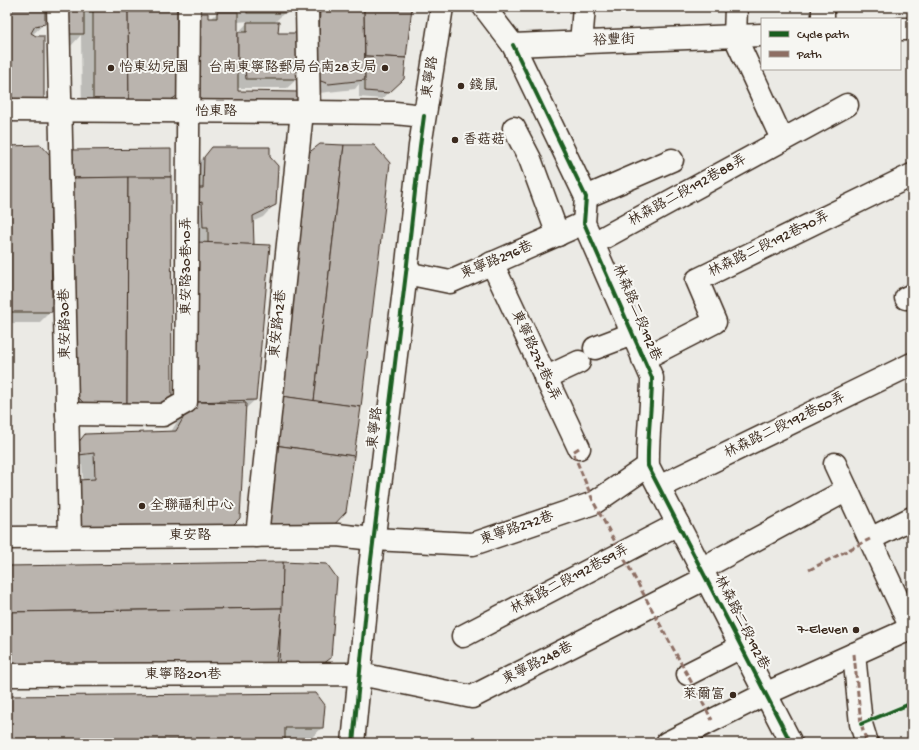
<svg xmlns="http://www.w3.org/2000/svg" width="919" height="750" viewBox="0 0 919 750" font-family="'Gochi Hand','LXGW WenKai TC',sans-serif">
	<rect width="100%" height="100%" fill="#ebeae5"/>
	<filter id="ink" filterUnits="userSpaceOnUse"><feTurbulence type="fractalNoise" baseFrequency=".025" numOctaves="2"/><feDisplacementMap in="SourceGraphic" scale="8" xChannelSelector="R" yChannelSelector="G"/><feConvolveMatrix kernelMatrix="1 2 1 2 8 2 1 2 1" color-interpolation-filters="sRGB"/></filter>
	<g filter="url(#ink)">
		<g fill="#0003" fill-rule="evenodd">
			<polygon points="7,7 44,7 44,24 32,35 43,98 19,122 7,122"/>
			<polygon points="56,7 176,7 176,96 167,105 82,115 81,35 71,46 49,46"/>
			<path d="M185,7H285V12L274,23L277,34L297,79L287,88H237L189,115L207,19H211L217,13H238V10H186ZM249,21L237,34V22Z"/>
			<polygon points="313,7 411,7 397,85 382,99 359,97 359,84 355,89 319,93"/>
			<polygon points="7,147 51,311 39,323 7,323"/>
			<polygon points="212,148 275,204 263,217 252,222 255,400 244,410 75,543 83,481 82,465 67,466 73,447 85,435 171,432 181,415 192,170"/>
			<polygon points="63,188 171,396 74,418"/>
			<polygon points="283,563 306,678 7,567"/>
			<polygon points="7,697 323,727 310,739 284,740 281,743 7,743"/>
		</g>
		<g fill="#bab4ae" stroke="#3b2a1e">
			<polygon points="7,7 45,7 45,24 35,26 31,33 36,36 44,36 44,98 37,105 7,105 7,35 9,35 9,25 7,25"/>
			<polygon points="60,7 128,7 129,103 93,104 93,11 84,11 84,34 61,34"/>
			<polygon points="128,7 177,7 177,96 166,103 129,103"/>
			<rect x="247" y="7" width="39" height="6"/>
			<polygon points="320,7 364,7 365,80 329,84 318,80"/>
			<polygon points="364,7 412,7 406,58 365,56"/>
			<polygon points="217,12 238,12 238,91 299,92 299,107 198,106 192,13 208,13 208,18 217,18"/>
			<polygon points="247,22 279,22 278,33 297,33 298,79 246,79 245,67 238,67 238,32 247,32"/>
			<polygon points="365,56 406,58 404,79 389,93 365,91"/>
			<polygon points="320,144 344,145 314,401 281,396 307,154"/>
			<polygon points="41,145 50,155 52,312 7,312 7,146"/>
			<polygon points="344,145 374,145 390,163 361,407 314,401"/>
			<polygon points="212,147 270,147 270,157 278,166 276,205 253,216 254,245 208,243 208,227 203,227 202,202 195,204 195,188 203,188 204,157"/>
			<polygon points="171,149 171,177 72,178 71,150"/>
			<polygon points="128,177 127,406 86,406 74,392 72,178"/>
			<polygon points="128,177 171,177 172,396 169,403 152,406 127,406"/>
			<polygon points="197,242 270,245 256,400 192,402"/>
			<polygon points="281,396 361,407 354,456 274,445"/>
			<polygon points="192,402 246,403 240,518 227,531 87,531 77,522 78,480 95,479 94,453 79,455 78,443 85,434 176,431"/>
			<polygon points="274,445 354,456 346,512 332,527 269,529 264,519"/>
			<polygon points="283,562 327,564 337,578 331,658 319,667 279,664"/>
			<polygon points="283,562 282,608 7,612 7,566"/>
			<polygon points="282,608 276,667 7,667 7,612"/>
			<polygon points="316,693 325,705 323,728 285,728 285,740 7,742 7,696"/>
		</g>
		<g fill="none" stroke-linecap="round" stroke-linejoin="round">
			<g stroke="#3b2a1e" stroke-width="25">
				<g id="minor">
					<polyline points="58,7 70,537"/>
					<polyline points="307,7 309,112"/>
					<polyline points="484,7 513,45 762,35"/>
					<polyline points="736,7 735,37 782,139"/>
					<polyline points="823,19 823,7"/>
					<polyline points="900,29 912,29"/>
					<polyline points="581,43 584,7"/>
					<path d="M513,45L586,197L584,223L652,378C652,408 647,437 648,466L791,743"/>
					<polyline points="7,110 309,112 395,113 424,116"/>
					<polyline points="514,128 530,159 558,235"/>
					<polyline points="586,197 672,160"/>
					<polyline points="594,243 847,105"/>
					<polyline points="492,263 579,448"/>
					<polyline points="406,273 450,282 584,223"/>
					<polyline points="906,298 912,295"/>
					<polyline points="595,348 632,334"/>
					<polyline points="643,359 715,322 697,280 912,175"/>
					<polyline points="545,378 579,362"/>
					<polyline points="67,414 163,415 186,402 189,7"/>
					<polyline points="835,464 911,628"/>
					<polyline points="659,487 912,364"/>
					<polyline points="257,536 302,112"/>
					<polyline points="7,538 337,535 373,539 473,544 594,503 648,466"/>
					<polyline points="870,539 912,518"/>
					<polyline points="701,569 847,490"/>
					<polyline points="463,636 678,524"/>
					<polyline points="854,654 861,724 867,743"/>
					<polyline points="688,674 741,647"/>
					<polyline points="7,675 360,674 472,697 706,578"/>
					<polyline points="353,743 370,568 406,273 420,146 442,7"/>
					<polyline points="667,743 765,694 912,628"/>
				</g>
			</g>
			<use href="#minor" stroke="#f6f6f2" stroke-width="22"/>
			<g stroke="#8d6e63" stroke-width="3" stroke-dasharray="6 3" stroke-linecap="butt">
				<polyline points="579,448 573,452 594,503 712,720"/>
				<polyline points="809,570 870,539"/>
				<polyline points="854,654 861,724 867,743"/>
			</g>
			<g stroke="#f6f6f2" stroke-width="6">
				<g id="cycleway">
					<path d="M513,45L586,197L584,223L652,378C652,408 647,437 648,466L791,743"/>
					<polyline points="861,724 912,703"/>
					<polyline points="353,743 370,568 406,273 420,146 424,116"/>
				</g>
			</g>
			<use href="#cycleway" stroke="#1b5e20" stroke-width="4"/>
		</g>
	</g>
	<g fill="#3b2a1e" stroke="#f6f6f2" stroke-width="1.5">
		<circle cx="111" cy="68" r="4"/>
		<circle cx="385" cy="68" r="4"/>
		<circle cx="461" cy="86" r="4"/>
		<circle cx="455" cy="140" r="4"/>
		<circle cx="142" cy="506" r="4"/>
		<circle cx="856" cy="630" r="4"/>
		<circle cx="733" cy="695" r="4"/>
	</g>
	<g text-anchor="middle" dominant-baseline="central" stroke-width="4" stroke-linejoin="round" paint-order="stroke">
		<g font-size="14" fill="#3b2a1e" stroke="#f6f6f2">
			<text transform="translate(614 41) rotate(-2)">裕豐街</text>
			<text transform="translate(431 77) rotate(-81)">東寧路</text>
			<text x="216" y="112">怡東路</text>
			<text transform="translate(688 191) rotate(-29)">林森路二段192巷88弄</text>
			<text transform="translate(769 245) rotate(-26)">林森路二段192巷70弄</text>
			<text transform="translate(497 261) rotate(-23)">東寧路296巷</text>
			<text transform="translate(187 266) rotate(-90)">東安路30巷10弄</text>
			<text transform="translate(636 313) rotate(67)">林森路二段192巷</text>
			<text transform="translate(66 324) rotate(-91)">東安路30巷</text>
			<text transform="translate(279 324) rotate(-84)">東安路12巷</text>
			<text transform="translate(535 356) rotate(65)">東寧路272巷6弄</text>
			<text transform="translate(785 426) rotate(-26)">林森路二段192巷50弄</text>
			<text transform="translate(376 428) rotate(-83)">東寧路</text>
			<text transform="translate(517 529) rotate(-19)">東寧路272巷</text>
			<text x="190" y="536">東安路</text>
			<text transform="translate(570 580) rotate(-28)">林森路二段192巷59弄</text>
			<text transform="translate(741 623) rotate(63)">林森路二段192巷</text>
			<text transform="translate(538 664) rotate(-27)">東寧路248巷</text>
			<text x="183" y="675">東寧路201巷</text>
		</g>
		<g font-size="14" fill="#3b2a1e" stroke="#f6f6f2" text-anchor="start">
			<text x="119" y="68">怡東幼兒園</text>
			<text x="377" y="68" text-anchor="end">台南東寧路郵局台南28支局</text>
			<text x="469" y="86">錢鼠</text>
			<text x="463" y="140">香菇菇</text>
			<text x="150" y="506">全聯福利中心</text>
			<text x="848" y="630" text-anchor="end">7-Eleven</text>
			<text x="725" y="695" text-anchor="end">萊爾富</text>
		</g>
	</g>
	<rect width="919" height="750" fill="none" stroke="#f6f6f2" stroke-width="24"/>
	<rect x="12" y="12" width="895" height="726" fill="none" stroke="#3b2a1e" stroke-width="1.5" filter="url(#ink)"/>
	<rect x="761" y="18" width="140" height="52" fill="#f6f6f2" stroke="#aba49d"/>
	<rect x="769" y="31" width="20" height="6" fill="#1b5e20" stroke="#aba49d"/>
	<text x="797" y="38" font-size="12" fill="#3b2a1e">Cycle path</text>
	<rect x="769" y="51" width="20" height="6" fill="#8d6e63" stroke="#aba49d"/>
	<text x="797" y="58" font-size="12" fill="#3b2a1e">Path</text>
</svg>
